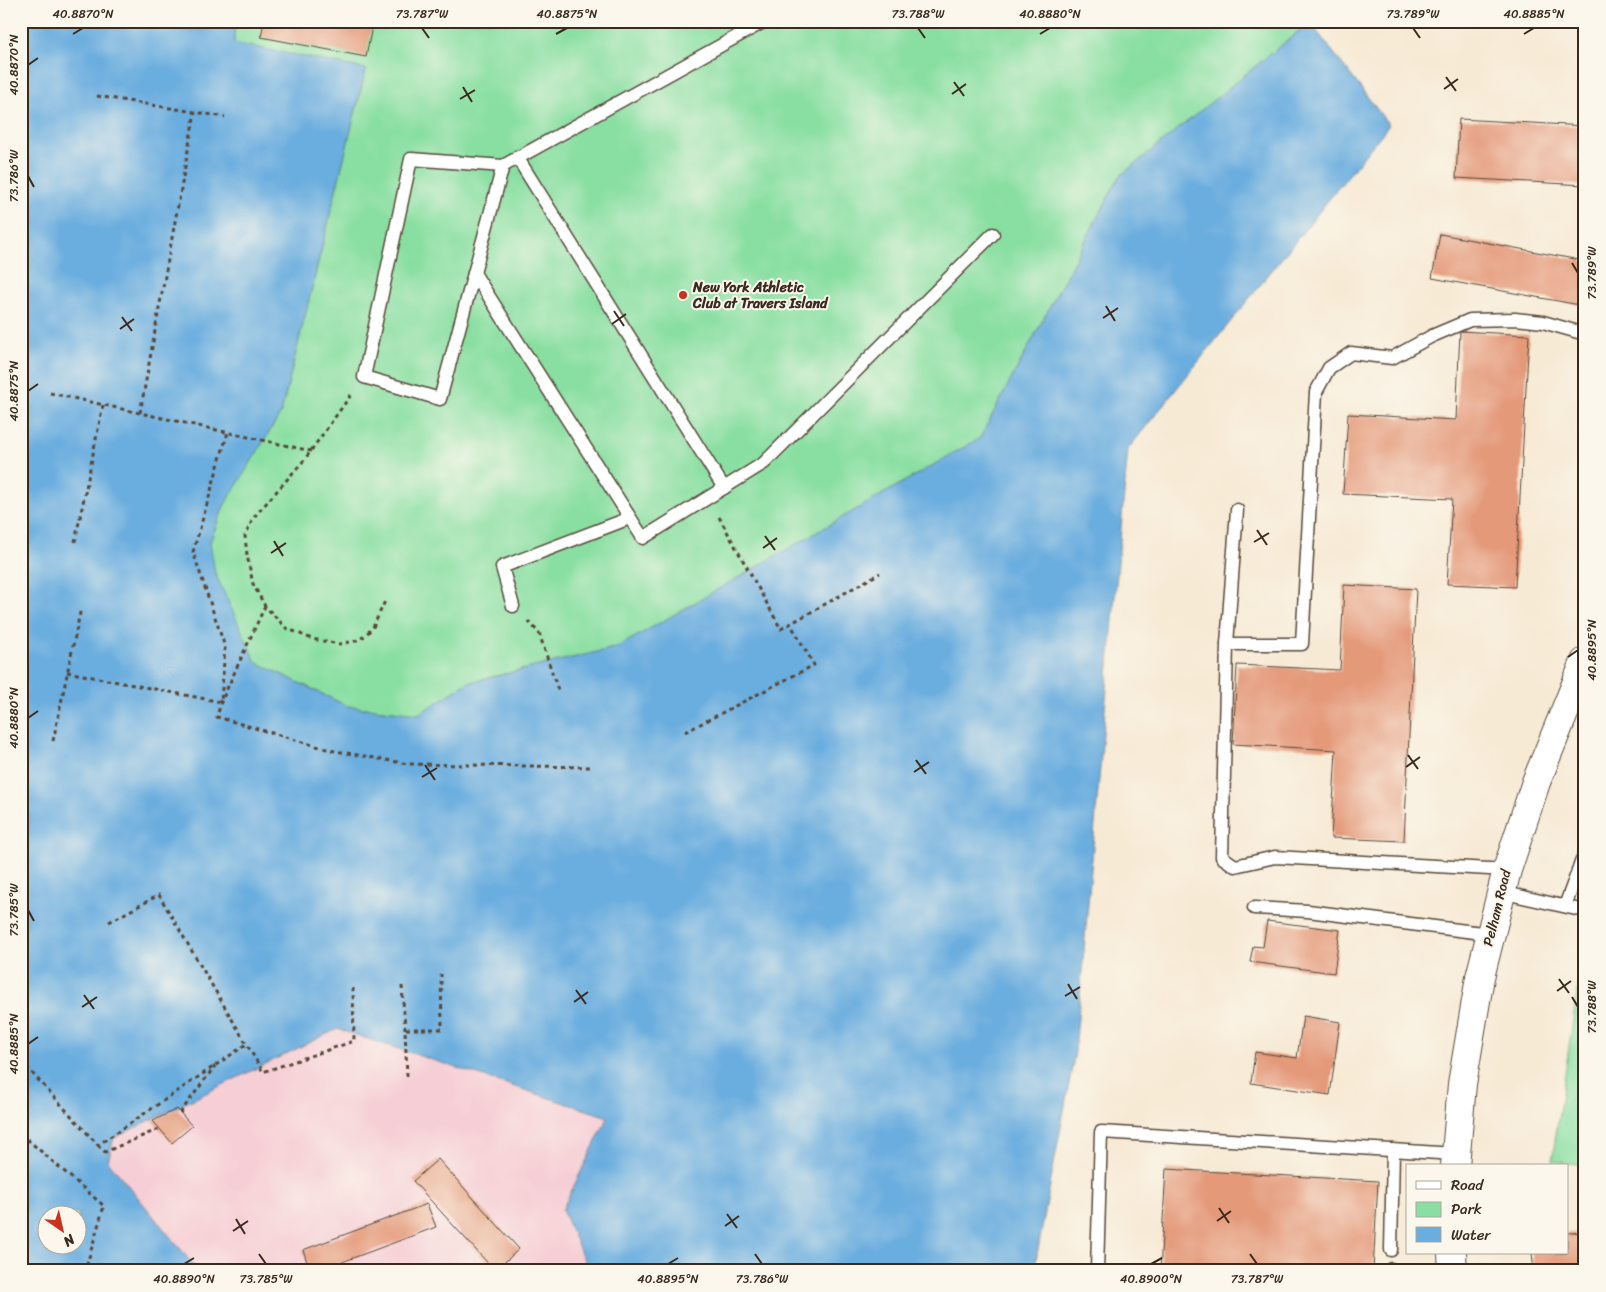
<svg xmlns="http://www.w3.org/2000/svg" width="1606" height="1292" viewBox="0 0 1606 1292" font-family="Sriracha,sans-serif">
	<rect width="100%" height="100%" fill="#fbf7ec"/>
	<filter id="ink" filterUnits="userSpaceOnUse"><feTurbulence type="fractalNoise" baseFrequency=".02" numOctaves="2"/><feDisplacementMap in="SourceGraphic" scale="10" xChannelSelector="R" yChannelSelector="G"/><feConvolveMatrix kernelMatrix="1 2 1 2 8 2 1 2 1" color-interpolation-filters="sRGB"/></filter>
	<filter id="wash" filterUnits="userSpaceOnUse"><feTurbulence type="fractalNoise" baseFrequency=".0096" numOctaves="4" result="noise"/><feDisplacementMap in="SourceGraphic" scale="20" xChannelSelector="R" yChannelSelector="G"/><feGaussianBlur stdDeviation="1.12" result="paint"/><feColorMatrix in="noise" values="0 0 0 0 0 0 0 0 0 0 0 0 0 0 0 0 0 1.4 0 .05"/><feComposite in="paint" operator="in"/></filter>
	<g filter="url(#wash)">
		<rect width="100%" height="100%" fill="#f7ead5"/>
		<polygon fill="#f6cfd6" points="337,1029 609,1117 562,1210 589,1271 192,1271 195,1268 108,1161 114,1138"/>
		<g fill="#89dfa2" stroke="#628460">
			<polygon points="235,21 1311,21 1119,177 980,438 618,647 467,683 419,714 347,706 256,662 214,573 210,542 224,506 281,413 366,69 234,43"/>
			<polygon points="1579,980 1585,981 1585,1165 1552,1161"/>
		</g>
		<path fill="#6aaddf" stroke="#526c7e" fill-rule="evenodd" d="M21,21H235L234,43L366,69L281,413L224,506L210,542L215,573L256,662L347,706L419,714L467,683L618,647L980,438L1119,177L1310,22L1389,125L1128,449L1075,1052L1034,1271H589L562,1210L608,1117L337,1029L114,1138L108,1161L196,1268L192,1271H21ZM48,1214H78V1244H48Z"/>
		<g id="blocks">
			<g fill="#e49979">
				<polygon points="264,21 373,21 366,57 261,37"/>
				<polygon points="1459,119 1585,126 1585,185 1456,178"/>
				<polygon points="1440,234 1585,261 1585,306 1432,278"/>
				<polygon points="1460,331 1529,335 1515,587 1447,584 1452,499 1343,494 1348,414 1456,420"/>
				<polygon points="1344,585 1416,589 1404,841 1331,838 1336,750 1233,744 1237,665 1340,670"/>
				<polygon points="1267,921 1340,930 1334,973 1250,962 1253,946 1263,947"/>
				<polygon points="1303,1016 1340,1022 1330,1095 1251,1083 1255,1052 1297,1058"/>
				<polygon points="177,1109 192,1126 172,1143 153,1121"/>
				<polygon points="438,1159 519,1249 495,1271 413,1181"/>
				<polygon points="1166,1169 1378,1181 1373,1271 1160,1271"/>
				<polygon points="427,1204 436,1227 318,1271 310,1271 303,1250"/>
				<polygon points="1585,1232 1585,1271 1534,1271 1532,1253 1567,1253 1567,1233"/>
			</g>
		</g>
	</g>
	<g filter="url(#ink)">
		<use href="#blocks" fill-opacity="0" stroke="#574739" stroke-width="1"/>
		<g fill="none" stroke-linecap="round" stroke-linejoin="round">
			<g stroke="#574739" stroke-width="15">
				<g id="lane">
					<polyline points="517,157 724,488"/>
					<polyline points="503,166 440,399 364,377 411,159 503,166 765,21"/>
					<polyline points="474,273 643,538 764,463 993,234"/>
					<polyline points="513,606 502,567 630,518"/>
					<polyline points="1227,644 1237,510"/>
					<polyline points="1507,870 1275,857 1235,866 1222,857 1227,644 1302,644 1316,392 1329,368 1351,353 1392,358 1432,336 1470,320 1515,319 1543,322 1585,334"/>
					<polyline points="1501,892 1585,911"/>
					<polyline points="1565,906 1585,852"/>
					<polyline points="1254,908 1308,911 1490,934"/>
					<polyline points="1391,1250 1393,1150"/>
					<polyline points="1391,1269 1391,1271"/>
					<polyline points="1097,1271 1101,1132 1455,1154"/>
				</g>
			</g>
			<g stroke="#574739" stroke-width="30">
				<g id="secondary">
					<polyline points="1455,1166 1462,1084 1480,977 1507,870 1536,782 1585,662"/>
					<polyline points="1452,1253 1453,1271"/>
				</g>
			</g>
			<g stroke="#574739" stroke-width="3" stroke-dasharray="4 4" stroke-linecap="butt">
				<polyline points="97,96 225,117"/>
				<polyline points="50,393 311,451"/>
				<polyline points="351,395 305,459 254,517 245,536 247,555 253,584 265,606 286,628 312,639 339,644 355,641 365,636 373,627 386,599"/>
				<polyline points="140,413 195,112"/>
				<polyline points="719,517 781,629 880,573"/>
				<polyline points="75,542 103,405"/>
				<polyline points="265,606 221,702 217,717 330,750 408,764 590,767"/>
				<polyline points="528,621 539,633 559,693"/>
				<polyline points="67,672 221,702 225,647 193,552 228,432"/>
				<polyline points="685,732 814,665 790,623"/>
				<polyline points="53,741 81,608"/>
				<polyline points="109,922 159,895 263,1072 354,1041 353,988"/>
				<polyline points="402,986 405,1029"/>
				<polyline points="21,1061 98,1145 247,1044"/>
				<polyline points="407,1076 405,1029 442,1029 441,974"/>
				<polyline points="180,1113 215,1066"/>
				<polyline points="21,1134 104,1206 85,1271"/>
				<polyline points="98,1145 105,1152 159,1129"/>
			</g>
			<use href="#lane" stroke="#fff" stroke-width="12"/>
			<use href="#secondary" stroke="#fff" stroke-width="28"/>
		</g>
	</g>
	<path fill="none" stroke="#3b2a1e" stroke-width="2" d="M422,28L429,38M918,28L925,38M1413,28L1420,38M73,34L83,28M556,34L567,28M1040,34L1050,28M1524,34L1534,28M28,65L38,58M1446,77L1456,91M954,82L964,96M463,87L472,102M1444,89L1458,79M952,94L966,84M460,99L475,90M28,176L34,187M1572,263L1578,273M1106,306L1115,321M614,311L624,326M122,317L132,331M1103,318L1118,308M612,324L626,314M120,329L134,319M28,391L38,384M1257,530L1267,545M765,536L775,550M274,541L283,556M1254,542L1269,533M763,548L777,538M271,553L286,543M1568,657L1578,650M28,718L38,711M1408,755L1418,769M916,760L926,774M425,765L435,780M1406,767L1420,757M914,772L929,762M422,777L437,768M28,910L34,921M1559,979L1569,993M1068,984L1077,999M576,990L586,1004M1557,991L1571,981M84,995L94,1009M1065,996L1080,987M1572,997L1578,1007M574,1002L588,992M82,1007L97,997M28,1044L38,1037M1219,1208L1229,1223M727,1214L737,1228M236,1219L245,1234M1217,1221L1231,1211M725,1226L739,1216M233,1231L248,1221M259,1254L266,1264M755,1254L762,1264M1250,1254L1257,1264M184,1264L194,1258M668,1264L678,1258M1151,1264L1162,1258"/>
	<circle fill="#c8321e" stroke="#fbf7ec" stroke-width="2" cx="683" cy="295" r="5"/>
	<g text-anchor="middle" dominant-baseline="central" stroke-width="4" stroke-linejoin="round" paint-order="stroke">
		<g font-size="14" font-weight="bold" fill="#3b2a1e" stroke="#fbf7ec" text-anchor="start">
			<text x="693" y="287">New York Athletic<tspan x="693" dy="16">Club at Travers Island</tspan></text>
		</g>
		<g font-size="14" fill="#3b2a1e" stroke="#fbf7ec">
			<text transform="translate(1497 908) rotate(-76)">Pelham Road</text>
		</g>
	</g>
	<rect width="1606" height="1292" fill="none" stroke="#fbf7ec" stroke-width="55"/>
	<rect x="1406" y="1164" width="162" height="90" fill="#fbf7ec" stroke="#aea59a"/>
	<rect x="1416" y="1181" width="25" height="8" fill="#ffffff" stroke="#aea59a"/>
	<text x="1451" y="1190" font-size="15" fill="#3b2a1e">Road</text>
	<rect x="1416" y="1202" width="25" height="15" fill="#89dfa2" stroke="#aea59a"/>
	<text x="1451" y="1214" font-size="15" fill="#3b2a1e">Park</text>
	<rect x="1416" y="1227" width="25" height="15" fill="#6aaddf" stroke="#aea59a"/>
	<text x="1451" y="1240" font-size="15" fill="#3b2a1e">Water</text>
	<g transform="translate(62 1230) rotate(146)"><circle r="24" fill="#fbf7ec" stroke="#aea59a"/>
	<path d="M0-4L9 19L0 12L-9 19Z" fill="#c8321e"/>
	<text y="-8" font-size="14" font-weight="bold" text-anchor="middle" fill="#3b2a1e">N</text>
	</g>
	<rect x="28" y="28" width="1550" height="1236" fill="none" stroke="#3b2a1e" stroke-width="2"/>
	<g font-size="12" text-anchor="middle" fill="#3b2a1e">
		<text x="83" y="18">40.8870°N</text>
		<text x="422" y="18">73.787°W</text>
		<text x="567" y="18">40.8875°N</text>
		<text x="918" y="18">73.788°W</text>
		<text x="1050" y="18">40.8880°N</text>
		<text x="1413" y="18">73.789°W</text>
		<text x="1534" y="18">40.8885°N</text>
		<text transform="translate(14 65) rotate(-90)" y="4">40.8870°N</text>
		<text transform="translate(14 176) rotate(-90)" y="4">73.786°W</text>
		<text transform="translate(1592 273) rotate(-90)" y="4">73.789°W</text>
		<text transform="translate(14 391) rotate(-90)" y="4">40.8875°N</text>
		<text transform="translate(1592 650) rotate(-90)" y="4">40.8895°N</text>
		<text transform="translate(14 718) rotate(-90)" y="4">40.8880°N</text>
		<text transform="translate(14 910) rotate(-90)" y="4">73.785°W</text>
		<text transform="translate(1592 1007) rotate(-90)" y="4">73.788°W</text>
		<text transform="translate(14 1044) rotate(-90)" y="4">40.8885°N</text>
		<text x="184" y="1283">40.8890°N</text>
		<text x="266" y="1283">73.785°W</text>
		<text x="668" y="1283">40.8895°N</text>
		<text x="762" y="1283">73.786°W</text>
		<text x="1151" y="1283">40.8900°N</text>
		<text x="1257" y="1283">73.787°W</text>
	</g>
</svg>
